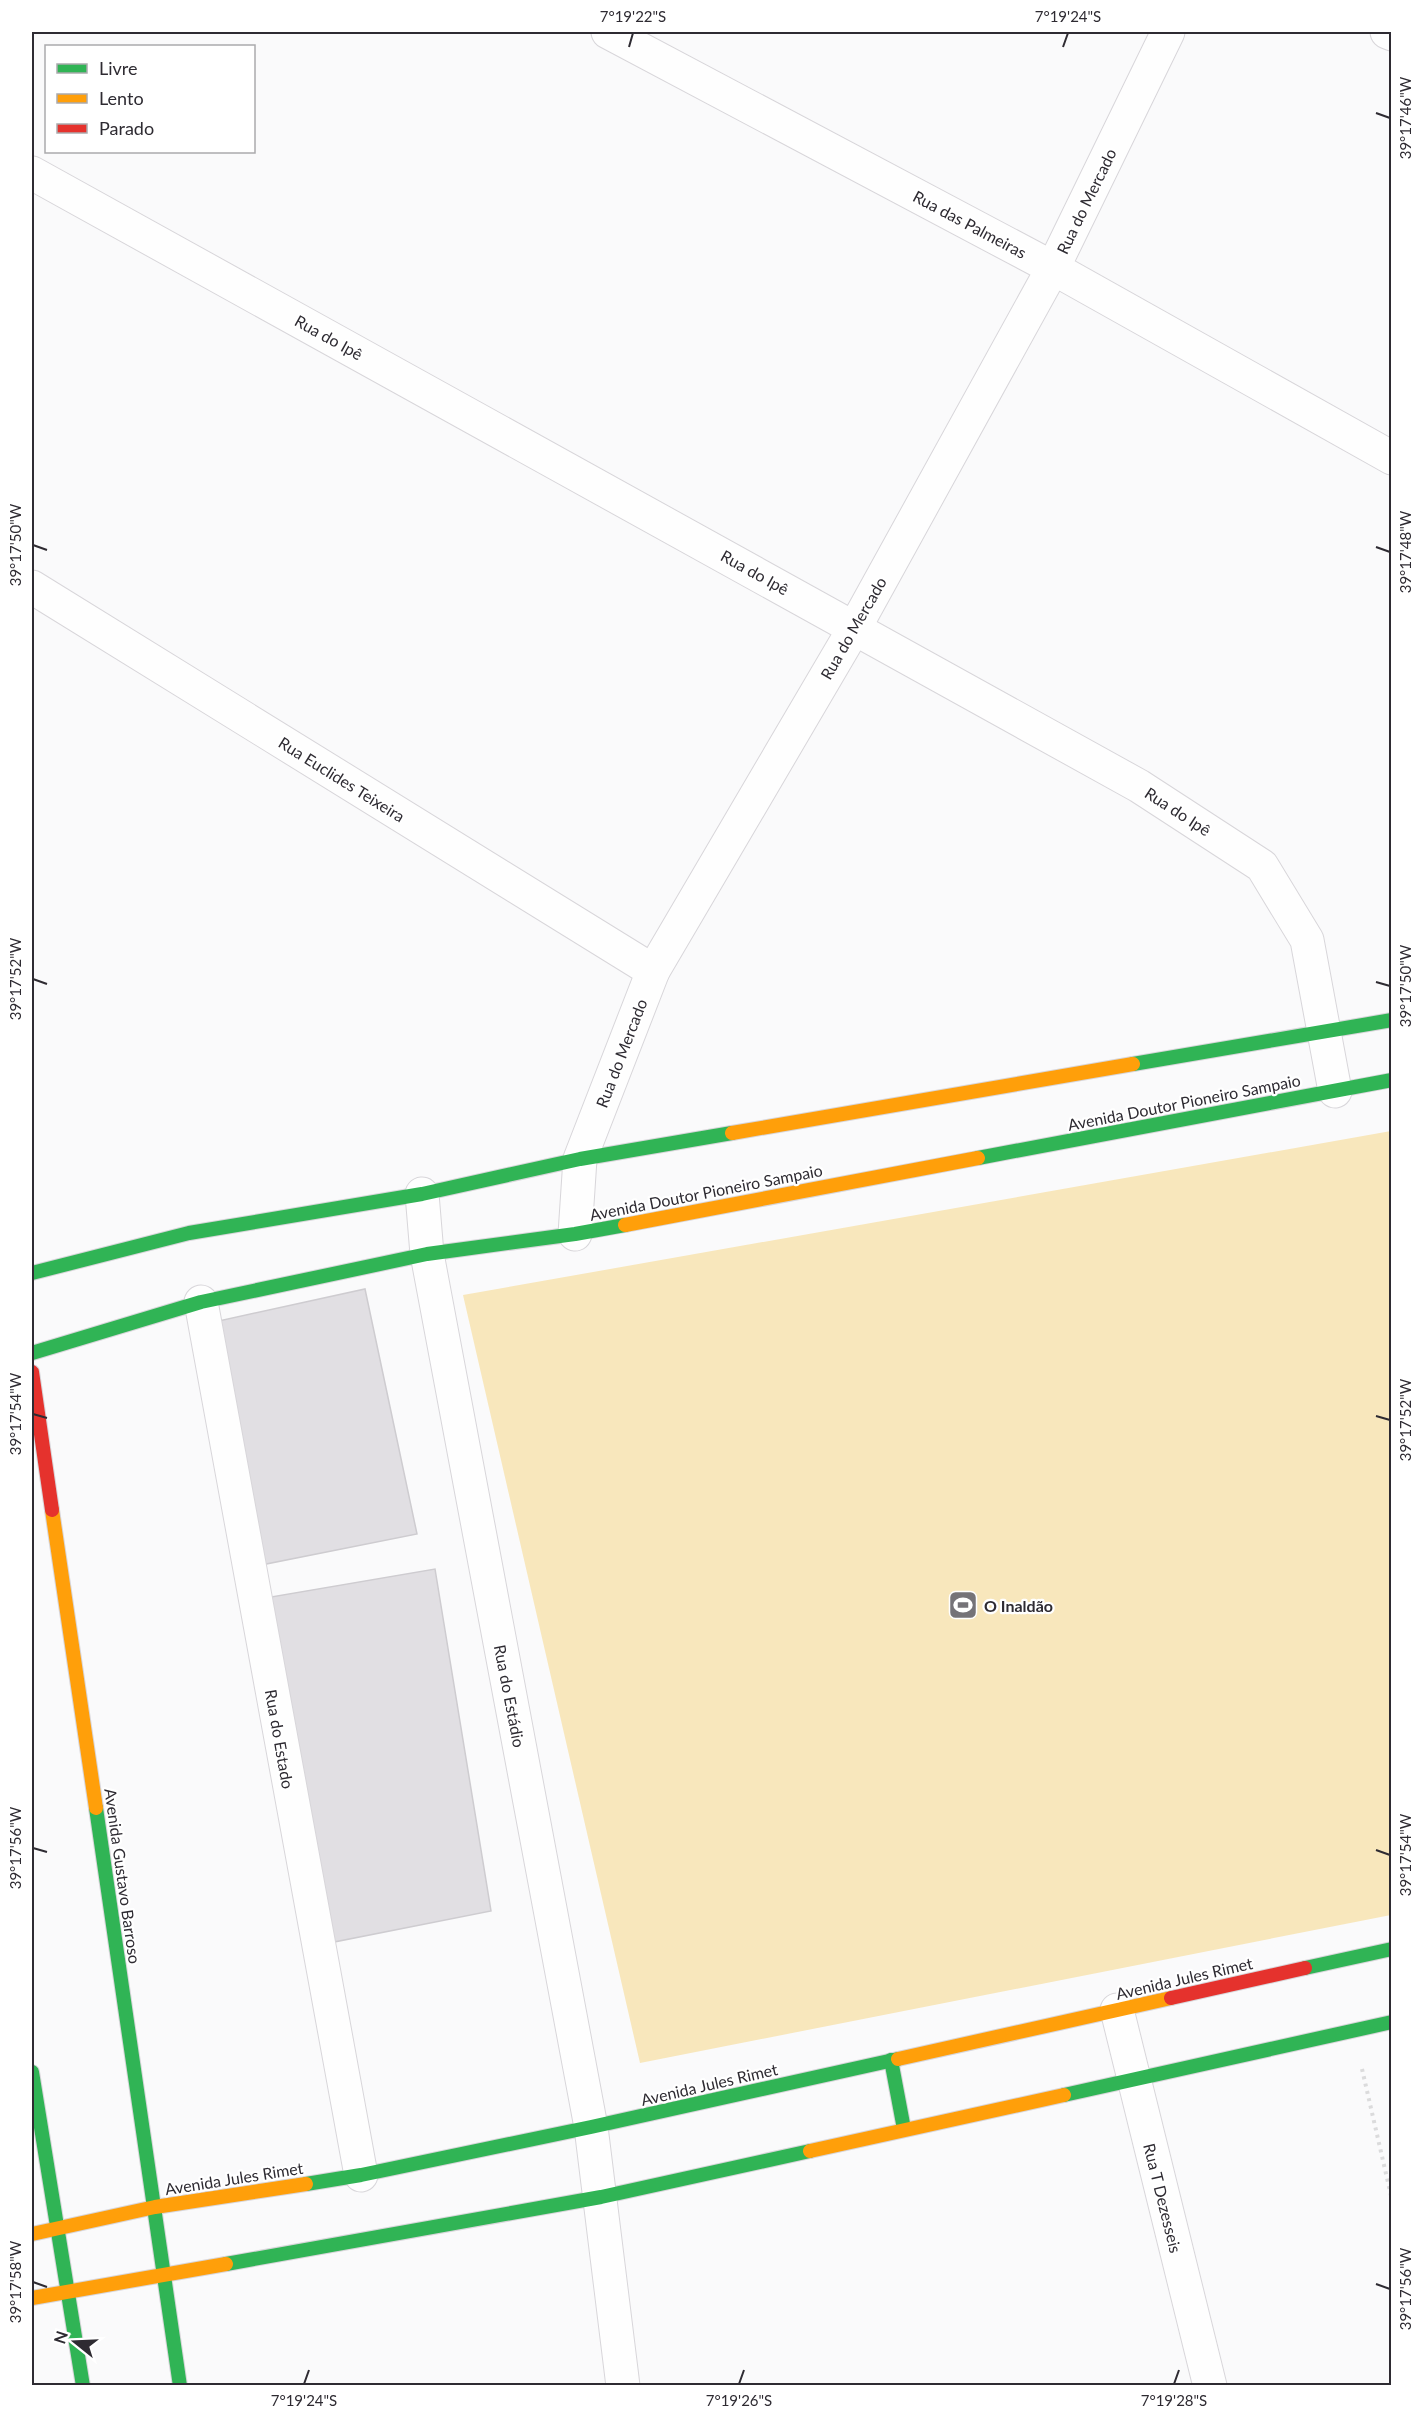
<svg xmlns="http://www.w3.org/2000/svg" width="1423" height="2417" viewBox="0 0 1423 2417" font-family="Lato,sans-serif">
	<rect width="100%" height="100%" fill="#fafafb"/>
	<polygon fill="#f8e7bc" points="1391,1131 1391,1915 640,2063 463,1295"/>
	<g fill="#e1dfe3" stroke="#ceccd0" stroke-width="1.5">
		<polygon points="365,1289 417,1534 256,1566 214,1322"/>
		<polygon points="435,1569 491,1911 334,1942 265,1598"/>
	</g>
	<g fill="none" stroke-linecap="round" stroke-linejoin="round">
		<g stroke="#d8d6da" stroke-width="35">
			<g id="street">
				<polyline points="608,32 1053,268 1392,458"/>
				<polyline points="1387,32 1392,34"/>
				<polyline points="32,173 1139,786 1262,866 1307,940 1335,1091"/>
				<polyline points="32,587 653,971"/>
				<polyline points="422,1194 427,1254 591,2127 623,2386"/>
				<polyline points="575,1234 580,1159 653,971 855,627 1053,268 1168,32"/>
				<polyline points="201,1302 361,2175"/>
				<polyline points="1117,2010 1210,2386"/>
			</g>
		</g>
		<g stroke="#d8d6da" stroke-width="16">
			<g id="fast">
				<polyline points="1133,1064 1392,1020"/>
				<polyline points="978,1158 1392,1080"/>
				<polyline points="32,1273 189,1233 422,1194 580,1159 732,1133"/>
				<polyline points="32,1353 201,1302 427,1254 575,1234 625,1225"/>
				<polyline points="96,1808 180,2386"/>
				<polyline points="1305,1968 1392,1949"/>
				<polyline points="891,2060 904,2129"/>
				<polyline points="32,2072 83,2386"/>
				<polyline points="1064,2095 1392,2022"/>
				<polyline points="306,2184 361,2175 591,2127 898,2059"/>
				<polyline points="226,2264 601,2197 810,2151"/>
			</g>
		</g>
		<g stroke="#d8d6da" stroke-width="16">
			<g id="slow">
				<polyline points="732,1133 1133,1064"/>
				<polyline points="625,1225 978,1158"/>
				<polyline points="52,1510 96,1808"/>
				<polyline points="898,2059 1171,1998"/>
				<polyline points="810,2151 1064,2095"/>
				<polyline points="32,2234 155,2207 306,2184"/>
				<polyline points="32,2298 226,2264"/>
			</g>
		</g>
		<g stroke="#d8d6da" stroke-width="16">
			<g id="jam">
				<polyline points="32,1372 52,1510"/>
				<polyline points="1171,1998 1305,1968"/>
			</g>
		</g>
		<polyline stroke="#dbdbdc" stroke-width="4" stroke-dasharray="3 4.5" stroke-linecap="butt" points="1362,2069 1392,2200"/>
		<use href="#street" stroke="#fefefe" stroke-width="33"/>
		<use href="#fast" stroke="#30b455" stroke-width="14"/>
		<use href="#slow" stroke="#ff9f0a" stroke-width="14"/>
		<use href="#jam" stroke="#e5322d" stroke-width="14"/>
	</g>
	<path fill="none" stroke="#2e2b32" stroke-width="2" d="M629,47L633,33M1063,47L1068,33M1376,113L1390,118M33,545L47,550M1376,547L1390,552M33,979L47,984M1376,982L1390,986M33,1414L47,1418M1376,1416L1390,1420M33,1848L47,1852M1376,1850L1390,1855M33,2282L47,2287M1376,2284L1390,2289M304,2384L309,2370M739,2384L744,2370M1174,2384L1179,2370"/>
	<defs>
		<g id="stadium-square" transform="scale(1.5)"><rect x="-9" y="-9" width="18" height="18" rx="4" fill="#757378" stroke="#fff"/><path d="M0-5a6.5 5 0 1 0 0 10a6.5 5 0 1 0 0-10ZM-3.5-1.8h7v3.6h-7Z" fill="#fff"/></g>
	</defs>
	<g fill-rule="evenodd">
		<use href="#stadium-square" x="963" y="1605"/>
	</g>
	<g text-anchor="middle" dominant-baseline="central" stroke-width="4.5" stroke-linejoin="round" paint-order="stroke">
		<g font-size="16" fill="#2e2b32" stroke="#fff">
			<text transform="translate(1086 201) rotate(-64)">Rua do Mercado</text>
			<text transform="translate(970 224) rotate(28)">Rua das Palmeiras</text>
			<text transform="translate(329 337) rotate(29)">Rua do Ipê</text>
			<text transform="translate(755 572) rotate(29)">Rua do Ipê</text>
			<text transform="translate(853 628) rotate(-60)">Rua do Mercado</text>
			<text transform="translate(342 779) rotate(32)">Rua Euclides Teixeira</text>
			<text transform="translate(1178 811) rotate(33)">Rua do Ipê</text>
			<text transform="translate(621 1053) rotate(-69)">Rua do Mercado</text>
			<text transform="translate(1184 1102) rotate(-11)">Avenida Doutor Pioneiro Sampaio</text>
			<text transform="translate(706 1192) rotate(-11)">Avenida Doutor Pioneiro Sampaio</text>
			<text transform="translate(510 1696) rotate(79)">Rua do Estádio</text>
			<text transform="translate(280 1739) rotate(80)">Rua do Estado</text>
			<text transform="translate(123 1876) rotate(82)">Avenida Gustavo Barroso</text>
			<text transform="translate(1184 1978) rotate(-13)">Avenida Jules Rimet</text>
			<text transform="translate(709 2084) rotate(-13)">Avenida Jules Rimet</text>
			<text transform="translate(234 2178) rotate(-9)">Avenida Jules Rimet</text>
			<text transform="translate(1163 2198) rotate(76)">Rua T Dezesseis</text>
		</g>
		<g font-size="16" font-weight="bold" fill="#2e2b32" stroke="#fff" text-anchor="start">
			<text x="984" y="1605">O Inaldão</text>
		</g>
	</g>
	<rect width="1423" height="2417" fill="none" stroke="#ffffff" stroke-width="66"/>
	<rect x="45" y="45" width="210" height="108" fill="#ffffff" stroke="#abaaad" stroke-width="1.5"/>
	<rect x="57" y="64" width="30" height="9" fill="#30b455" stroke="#abaaad" stroke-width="1.5"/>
	<text x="99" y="75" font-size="18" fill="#2e2b32">Livre</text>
	<rect x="57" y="94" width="30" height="9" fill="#ff9f0a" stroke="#abaaad" stroke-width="1.5"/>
	<text x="99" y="105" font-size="18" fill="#2e2b32">Lento</text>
	<rect x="57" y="124" width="30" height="9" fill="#e5322d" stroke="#abaaad" stroke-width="1.5"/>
	<text x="99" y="135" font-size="18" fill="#2e2b32">Parado</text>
	<g transform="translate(75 2342) rotate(288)" stroke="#ffffff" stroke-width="4.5" paint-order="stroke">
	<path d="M0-4.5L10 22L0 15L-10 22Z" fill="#2e2b32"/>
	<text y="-9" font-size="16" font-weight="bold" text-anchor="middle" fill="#2e2b32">N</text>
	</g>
	<rect x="33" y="33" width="1357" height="2351" fill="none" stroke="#2e2b32" stroke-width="2"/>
	<g font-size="15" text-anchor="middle" fill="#2e2b32">
		<text x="633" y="22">7°19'22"S</text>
		<text x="1068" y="22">7°19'24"S</text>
		<text transform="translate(1406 118) rotate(-90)" y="5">39°17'46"W</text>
		<text transform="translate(16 545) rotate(-90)" y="5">39°17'50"W</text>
		<text transform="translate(1406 552) rotate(-90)" y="5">39°17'48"W</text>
		<text transform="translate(16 979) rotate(-90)" y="5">39°17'52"W</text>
		<text transform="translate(1406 986) rotate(-90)" y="5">39°17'50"W</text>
		<text transform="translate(16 1414) rotate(-90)" y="5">39°17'54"W</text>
		<text transform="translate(1406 1420) rotate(-90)" y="5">39°17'52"W</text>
		<text transform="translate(16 1848) rotate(-90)" y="5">39°17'56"W</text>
		<text transform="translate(1406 1855) rotate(-90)" y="5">39°17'54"W</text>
		<text transform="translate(16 2282) rotate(-90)" y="5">39°17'58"W</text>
		<text transform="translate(1406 2289) rotate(-90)" y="5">39°17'56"W</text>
		<text x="304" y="2406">7°19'24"S</text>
		<text x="739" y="2406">7°19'26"S</text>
		<text x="1174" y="2406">7°19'28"S</text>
	</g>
</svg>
